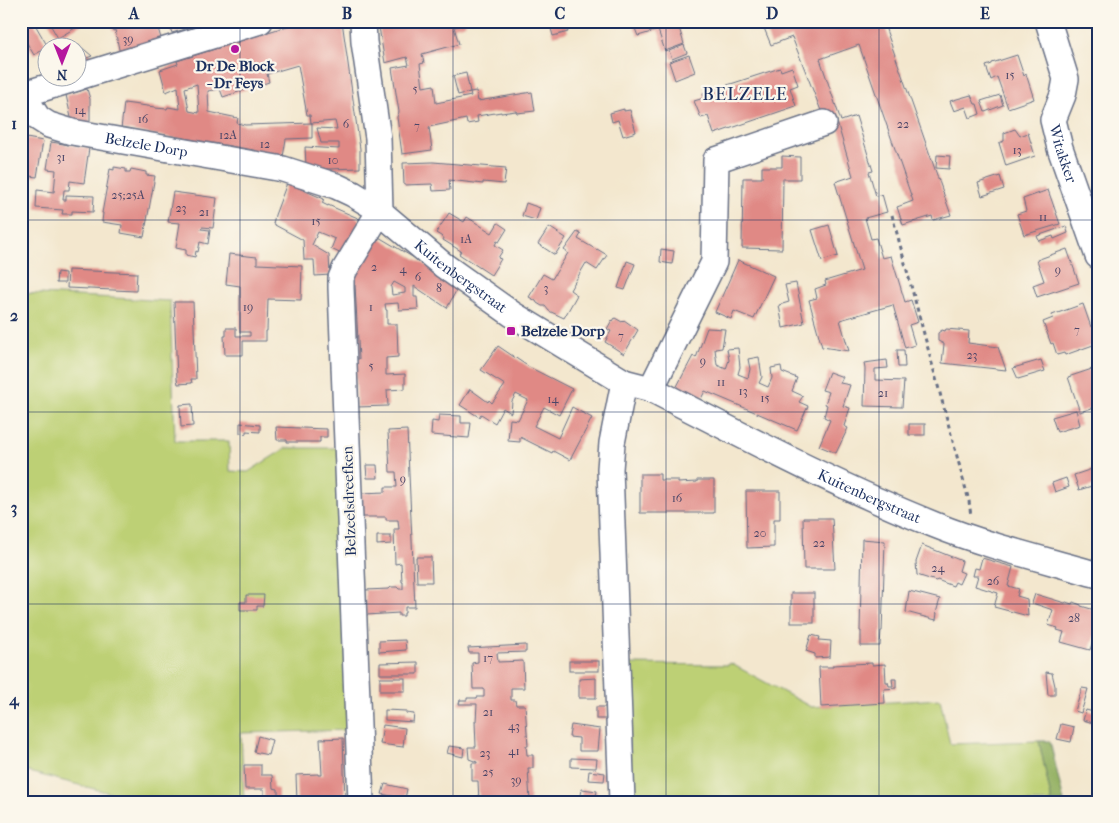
<svg xmlns="http://www.w3.org/2000/svg" width="1119" height="823" viewBox="0 0 1119 823" font-family="'IM FELL French Canon',serif">
	<rect width="100%" height="100%" fill="#fbf7ec"/>
	<filter id="ink" filterUnits="userSpaceOnUse"><feTurbulence type="fractalNoise" baseFrequency=".02" numOctaves="2"/><feDisplacementMap in="SourceGraphic" scale="10" xChannelSelector="R" yChannelSelector="G"/><feConvolveMatrix kernelMatrix="1 2 1 2 8 2 1 2 1" color-interpolation-filters="sRGB"/></filter>
	<filter id="wash" filterUnits="userSpaceOnUse"><feTurbulence type="fractalNoise" baseFrequency=".0096" numOctaves="4" result="noise"/><feDisplacementMap in="SourceGraphic" scale="20" xChannelSelector="R" yChannelSelector="G"/><feGaussianBlur stdDeviation="1.12" result="paint"/><feColorMatrix in="noise" values="0 0 0 0 0 0 0 0 0 0 0 0 0 0 0 0 0 1.4 0 .05"/><feComposite in="paint" operator="in"/></filter>
	<g filter="url(#wash)">
		<rect width="100%" height="100%" fill="#f3e7ce"/>
		<g fill="#bdd074" stroke="#6c8069">
			<polygon points="21,293 170,301 175,441 229,441 230,471 248,472 286,448 339,448 350,730 241,733 244,802 145,802 21,770"/>
			<polygon points="730,663 811,707 940,699 950,744 1039,741 1052,802 631,802 626,664 729,665"/>
		</g>
		<polygon fill="#96b266" stroke="#587062" points="1039,741 1050,741 1064,802 1052,802"/>
		<g id="blocks">
			<g fill="#e08985" fill-rule="evenodd">
				<polygon points="22,21 33,21 48,47 34,55 21,33 21,22"/>
				<polygon points="48,21 87,21 58,38"/>
				<polygon points="110,21 156,21 162,42 120,54 115,30 113,31"/>
				<polygon points="168,21 208,21 208,22 172,33"/>
				<path d="M303,21H342L360,149V168L328,169L306,165L305,147L339,149V143H321L317,128L337,129L335,121L311,123L310,115H307L298,65L267,74L269,82L223,97L220,89L208,91L209,112L238,118L237,123L245,125L312,123V138L286,139L283,157L246,149V151L121,129L124,103L155,107V108L167,109L168,107L180,109L178,87L166,92L160,70L178,64L177,61ZM197,84L199,113L189,111L185,88Z"/>
				<polygon points="378,21 401,21 402,26 414,21 438,21 439,24 443,21 465,21 466,24 454,27 459,44 422,54 424,63 420,64 423,87 434,85 436,103 471,96 470,92 476,91 478,101 532,92 535,111 517,113 516,111 501,113 501,112 477,116 478,122 467,124 466,119 429,127 432,150 402,154 397,117 399,112 392,68 409,65 407,57 385,63"/>
				<polygon points="549,21 565,21 568,32 553,36"/>
				<polygon points="632,21 655,21 656,25 668,21 677,21 684,44 665,51 658,30 638,36"/>
				<polygon points="782,21 786,21 789,29 806,23 805,21 883,21 951,215 933,220 932,216 903,225 897,207 913,201 859,45 820,59 841,121 856,116 873,171 869,172 876,196 882,194 887,212 865,218 871,239 876,238 882,258 891,256 905,302 911,300 918,322 909,325 915,345 905,348 893,305 840,320 849,351 822,347 809,300 817,298 815,289 826,285 825,281 862,270 835,182 853,176 837,122 827,126 792,37 771,45 764,28"/>
				<polygon points="1096,21 1098,21 1098,38 1092,23"/>
				<polygon points="79,45 92,56 84,59 78,54 78,48 73,47"/>
				<polygon points="684,45 687,53 672,59 669,51"/>
				<polygon points="689,55 695,72 675,80 669,62"/>
				<polygon points="1017,55 1024,76 1026,74 1034,99 1008,108 997,77 991,80 986,66 992,64 992,63"/>
				<polygon points="792,67 798,85 790,88 796,106 714,134 708,116 701,118 694,101 704,98 703,93 780,68 781,71"/>
				<polygon points="466,73 470,92 458,95 453,76"/>
				<polygon points="87,89 90,99 90,124 72,122 66,95"/>
				<polygon points="971,95 975,104 977,104 980,114 970,118 966,107 954,111 950,101"/>
				<polygon points="1000,95 1003,105 985,112 981,101"/>
				<polygon points="624,109 624,111 630,110 636,132 623,136 618,120 612,122 610,113"/>
				<polygon points="1015,129 1020,136 1028,133 1035,156 1006,166 999,143 1004,141 1004,133"/>
				<polygon points="21,137 43,141 37,177 29,176 25,199 21,199"/>
				<polygon points="51,142 89,148 84,183 70,181 69,190 64,190 63,200 66,200 66,195 94,196 93,212 72,211 72,214 62,214 63,210 36,208 37,190 54,192 56,170 47,169"/>
				<polygon points="937,155 950,156 949,169 936,168"/>
				<polygon points="782,156 800,157 800,179 783,179 782,249 742,248 743,178 762,178 762,167 782,167"/>
				<polygon points="433,162 506,168 504,184 483,182 483,184 449,180 450,190 433,191 432,184 404,185 403,163"/>
				<polygon points="114,167 126,169 126,172 130,172 131,169 146,172 146,175 155,176 144,237 121,233 122,225 102,222 103,213 102,213 110,169 114,170"/>
				<polygon points="1000,176 1004,189 982,196 978,183"/>
				<polygon points="287,183 324,199 322,203 328,206 328,205 360,219 346,256 331,249 335,239 318,232 312,245 329,255 330,275 315,276 314,260 304,260 303,240 273,224 275,215"/>
				<polygon points="1048,190 1060,224 1024,235 1017,214 1026,211 1023,199"/>
				<polygon points="173,192 217,198 213,228 202,227 201,229 210,230 208,244 200,242 198,252 196,251 195,257 186,255 186,250 176,248 180,223 168,222"/>
				<polygon points="526,203 540,208 536,220 522,216"/>
				<polygon points="449,213 464,222 467,217 492,233 498,223 507,229 499,242 497,241 495,245 503,250 498,258 501,259 491,275 459,254 461,251 443,240 444,238 436,233"/>
				<polygon points="829,225 838,256 822,261 812,230"/>
				<polygon points="1066,226 1068,233 1054,239 1053,236 1039,241 1037,236"/>
				<polygon points="549,227 566,238 555,255 538,244"/>
				<polygon points="577,232 581,234 578,239 597,250 597,249 607,255 597,270 586,263 570,290 577,295 564,318 549,311 545,306 542,306 537,303 536,301 529,297 543,274 552,279 568,253 564,250"/>
				<path d="M372,233L431,268L458,287L447,308L414,286V297H417L418,309L399,310L398,303L385,304L386,310H387V324H397L398,357L386,358V375L405,374V389L387,390L388,406L357,407L355,359H359L355,285L349,284ZM394,282L405,288V293L392,295L391,287Z"/>
				<polygon points="21,234 27,235 23,253 21,253"/>
				<polygon points="661,249 674,251 672,264 660,262"/>
				<polygon points="1067,249 1079,283 1037,297 1033,285 1044,281 1037,260"/>
				<polygon points="229,254 257,257 257,264 302,266 301,300 268,299 267,331 266,331 266,341 243,341 243,355 225,355 224,336 226,336 226,328 236,328 236,336 250,336 250,332 240,332 240,286 226,284"/>
				<polygon points="738,260 774,276 754,319 734,311 731,319 715,312"/>
				<polygon points="627,261 635,264 625,290 618,288"/>
				<polygon points="68,270 137,273 136,291 67,288"/>
				<polygon points="57,272 65,273 65,283 56,283"/>
				<polygon points="796,283 804,323 783,328 779,305 789,302 785,285"/>
				<polygon points="174,302 193,302 196,379 191,379 192,383 178,384 177,379"/>
				<polygon points="1083,304 1091,327 1095,325 1098,333 1098,341 1096,342 1096,344 1065,355 1064,353 1057,355 1053,343 1051,344 1043,322 1053,318 1052,315"/>
				<polygon points="615,318 622,322 624,320 638,330 624,354 605,342 611,331 607,329 612,320 613,321"/>
				<polygon points="707,328 725,329 722,348 715,349 717,365 726,369 729,360 727,349 738,348 740,367 738,374 748,378 750,369 748,359 759,357 762,377 759,383 768,387 772,378 771,368 781,366 782,372 797,378 792,391 803,396 799,402 808,406 797,430 705,391 700,401 675,390 693,356 696,358"/>
				<polygon points="946,329 969,331 968,343 998,347 1006,370 942,363 944,344 938,341 938,333 942,330 945,331"/>
				<polygon points="498,346 529,367 572,389 559,415 544,407 534,426 558,438 572,407 592,418 570,460 553,451 552,453 520,437 520,442 508,441 510,419 518,420 528,400 516,394 512,401 511,413 503,408 495,423 481,414 479,417 460,405 470,389 488,402 489,400 492,403 505,385 481,370"/>
				<polygon points="897,350 904,350 905,367 898,367"/>
				<polygon points="887,360 888,368 875,369 875,380 904,381 902,407 864,406 865,369 864,363"/>
				<polygon points="1041,360 1045,371 1018,379 1013,368"/>
				<polygon points="1098,367 1098,406 1080,412 1068,377"/>
				<polygon points="829,372 843,377 840,383 850,385 843,406 850,408 844,426 848,428 836,453 819,446 830,420 824,417 827,405 825,404 829,392 822,390"/>
				<polygon points="192,404 193,426 181,427 180,405"/>
				<polygon points="1076,410 1080,425 1057,432 1052,417"/>
				<polygon points="439,415 461,416 461,423 471,423 469,438 431,435 432,421 438,422"/>
				<polygon points="240,423 260,425 260,432 246,431 246,434 240,433"/>
				<rect x="909" y="424" width="16" height="11"/>
				<polygon points="276,427 327,429 327,437 320,437 320,442 287,442 287,440 277,440"/>
				<polygon points="407,430 415,607 405,607 405,613 404,613 404,616 399,616 399,613 366,615 365,590 389,589 391,587 397,587 399,589 403,589 403,582 402,582 401,563 395,564 394,529 399,529 398,520 386,520 386,517 362,517 361,493 385,492 385,487 397,487 396,472 390,472 388,431"/>
				<polygon points="366,465 377,465 378,478 367,478"/>
				<polygon points="1095,468 1098,477 1098,484 1079,490 1074,475"/>
				<polygon points="640,474 660,474 660,480 678,480 678,483 697,482 697,480 714,480 714,513 640,513"/>
				<polygon points="1066,478 1069,487 1055,492 1052,483"/>
				<polygon points="746,491 780,491 780,519 774,519 774,547 747,548"/>
				<polygon points="803,518 832,518 835,569 804,569"/>
				<polygon points="377,536 391,536 391,544 377,545"/>
				<polygon points="862,539 885,541 882,631 881,631 880,646 861,646 861,631 860,631"/>
				<polygon points="922,545 962,561 959,571 964,573 959,584 955,582 953,586 937,580 936,581 917,575 916,562"/>
				<polygon points="416,557 431,557 432,582 417,582"/>
				<polygon points="982,558 1013,567 1008,586 1019,589 1017,596 1027,599 1028,616 994,607 998,593 975,586 978,576 973,576 975,568 979,569"/>
				<polygon points="909,591 940,599 936,613 937,613 936,620 906,612"/>
				<rect x="791" y="593" width="23" height="30"/>
				<polygon points="1035,594 1065,603 1066,602 1072,604 1073,602 1081,605 1081,606 1098,611 1098,625 1090,650 1061,642 1064,632 1057,630 1058,628 1048,625 1053,610 1032,603"/>
				<polygon points="246,595 264,595 263,606 257,606 257,610 240,610 240,602 246,602"/>
				<polygon points="811,635 820,637 819,640 831,641 830,657 815,658 815,654 806,651"/>
				<polygon points="405,640 406,650 379,652 379,641"/>
				<polygon points="526,645 526,652 497,653 498,662 523,661 524,688 511,688 511,700 515,700 516,705 525,705 528,746 526,746 527,755 533,755 533,768 528,768 530,802 479,802 478,781 472,781 472,763 477,763 477,762 469,759 468,747 476,747 475,721 476,721 477,704 459,704 460,700 467,700 467,698 477,698 477,697 484,697 484,689 473,689 472,663 478,662 478,653 469,653 468,648"/>
				<rect x="569" y="661" width="30" height="10"/>
				<polygon points="418,662 418,674 380,674 380,663"/>
				<polygon points="872,663 872,665 885,664 886,682 888,682 889,686 893,686 892,679 896,679 896,688 884,689 885,703 821,707 819,667 833,667 833,665"/>
				<polygon points="1046,672 1052,673 1055,686 1055,695 1048,695"/>
				<rect x="380" y="678" width="25" height="13"/>
				<polygon points="596,678 596,698 579,698 579,679"/>
				<polygon points="1082,688 1088,689 1081,713 1075,711"/>
				<rect x="596" y="707" width="11" height="12"/>
				<polygon points="385,710 406,711 406,713 414,714 413,722 385,720"/>
				<polygon points="1086,710 1097,713 1093,723 1083,720"/>
				<polygon points="1061,724 1074,727 1071,742 1057,739"/>
				<polygon points="383,725 405,728 403,747 380,744"/>
				<polygon points="571,725 600,729 598,751 579,751 579,738 569,737"/>
				<polygon points="258,736 272,740 268,755 254,752"/>
				<polygon points="343,738 345,802 297,802 296,775 318,774 318,775 322,775 320,739"/>
				<polygon points="449,746 464,748 463,757 447,753"/>
				<polygon points="571,758 597,759 596,768 571,767"/>
				<polygon points="244,765 261,765 261,775 272,775 273,788 278,789 278,800 264,799 264,789 245,789"/>
				<polygon points="589,771 605,773 604,781 588,780"/>
				<polygon points="385,784 407,789 405,799 382,794"/>
				<polygon points="582,789 597,791 595,802 580,801"/>
			</g>
		</g>
	</g>
	<g filter="url(#ink)">
		<use href="#blocks" fill-opacity="0" stroke="#676f85" stroke-width="1"/>
		<g fill="none" stroke-linecap="round" stroke-linejoin="round">
			<g stroke="#676f85" stroke-width="28">
				<g id="minor">
					<polyline points="363,21 364,42 378,138 380,211"/>
					<path id="s1" d="M1048,21L1066,79L1063,95L1053,120L1060,148L1098,256"/>
					<polyline points="78,77 260,21"/>
					<polyline points="21,95 77,78"/>
					<path id="s2" d="M23,95L38,118L49,125L72,132L283,169L336,186L353,194L373,206L443,265L512,314L624,382L651,389C745,437 837,486 935,525C987,546 1043,559 1098,575"/>
					<polyline points="651,389 714,262 716,160 824,123"/>
					<polyline points="361,802 341,288 341,278 345,269 380,211"/>
					<polyline points="622,802 610,469 612,443 624,382"/>
				</g>
			</g>
			<polyline stroke="#676f85" stroke-width="3" stroke-dasharray="4 4" stroke-linecap="butt" points="892,215 969,501 971,516"/>
			<use href="#minor" stroke="#fff" stroke-width="25"/>
		</g>
	</g>
	<path fill="none" stroke="#1b2f5e" stroke-width="1" stroke-opacity="0.55" d="M240,21V802M453,21V802M666,21V802M879,21V802M21,220H1098M21,412H1098M21,604H1098"/>
	<g fill="#b5179e" stroke="#fbf7ec" stroke-width="2">
		<circle cx="235" cy="49" r="5"/>
		<rect x="506" y="326" width="10" height="10" rx="2.5"/>
	</g>
	<g text-anchor="middle" dominant-baseline="central" stroke-width="4.5" stroke-linejoin="round" paint-order="stroke">
		<g font-size="12" fill="#4c4668">
			<text x="128" y="39">39</text>
			<text x="1010" y="75">15</text>
			<text x="415" y="89">5</text>
			<text x="80" y="110">14</text>
			<text x="143" y="119">16</text>
			<text x="346" y="124">6</text>
			<text x="903" y="124">22</text>
			<text x="417" y="126">7</text>
			<text x="228" y="135">12A</text>
			<text x="265" y="144">12</text>
			<text x="1017" y="150">13</text>
			<text x="61" y="157">31</text>
			<text x="333" y="160">10</text>
			<text x="128" y="195">25;25A</text>
			<text x="181" y="208">23</text>
			<text x="204" y="212">21</text>
			<text x="1043" y="217">11</text>
			<text x="316" y="221">15</text>
			<text x="466" y="239">1A</text>
			<text x="374" y="267">2</text>
			<text x="403" y="269">4</text>
			<text x="1058" y="270">9</text>
			<text x="418" y="277">6</text>
			<text x="439" y="288">8</text>
			<text x="546" y="288">3</text>
			<text x="248" y="307">19</text>
			<text x="371" y="307">1</text>
			<text x="1077" y="330">7</text>
			<text x="621" y="336">7</text>
			<text x="972" y="355">23</text>
			<text x="703" y="361">9</text>
			<text x="371" y="366">5</text>
			<text x="721" y="382">11</text>
			<text x="743" y="391">13</text>
			<text x="883" y="393">21</text>
			<text x="765" y="398">15</text>
			<text x="553" y="399">14</text>
			<text x="403" y="479">9</text>
			<text x="677" y="498">16</text>
			<text x="760" y="533">20</text>
			<text x="819" y="543">22</text>
			<text x="938" y="568">24</text>
			<text x="993" y="581">26</text>
			<text x="1074" y="618">28</text>
			<text x="488" y="658">17</text>
			<text x="488" y="712">21</text>
			<text x="514" y="726">43</text>
			<text x="514" y="751">41</text>
			<text x="485" y="753">23</text>
			<text x="488" y="772">25</text>
			<text x="516" y="780">39</text>
		</g>
		<g font-size="15" font-weight="bold" fill="#1b2f5e" stroke="#fbf7ec">
			<text x="235" y="66">Dr De Block<tspan x="235" dy="17">- Dr Feys</tspan></text>
			<text x="521" y="331" text-anchor="start">Belzele Dorp</text>
		</g>
		<g font-size="15" fill="#1b2f5e" stroke="#fbf7ec">
			<text stroke="none"><textPath href="#s2" startOffset="140">Belzele Dorp</textPath></text>
			<text stroke="none"><textPath href="#s1" startOffset="139">Witakker</textPath></text>
			<text stroke="none"><textPath href="#s2" startOffset="489">Kuitenbergstraat</textPath></text>
			<text stroke="none"><textPath href="#s2" startOffset="955">Kuitenbergstraat</textPath></text>
			<text transform="translate(349 501) rotate(-92)">Belzeelsdreefken</text>
		</g>
		<g font-size="18" letter-spacing="1" fill="#1b2f5e" stroke="#fbf7ec">
			<text x="745" y="94">BELZELE</text>
		</g>
	</g>
	<rect width="1119" height="823" fill="none" stroke="#fbf7ec" stroke-width="55"/>
	<g transform="translate(62 62) rotate(180)"><circle r="24" fill="#fbf7ec" stroke="#a1a7b3"/>
	<path d="M0-4L9 19L0 12L-9 19Z" fill="#b5179e"/>
	<text y="-8" font-size="14" font-weight="bold" text-anchor="middle" fill="#1b2f5e">N</text>
	</g>
	<rect x="28" y="28" width="1064" height="768" fill="none" stroke="#1b2f5e" stroke-width="2"/>
	<g font-size="16" text-anchor="middle" font-weight="bold" fill="#1b2f5e">
		<text x="134" y="19">A</text>
		<text x="347" y="19">B</text>
		<text x="560" y="19">C</text>
		<text x="772" y="19">D</text>
		<text x="985" y="19">E</text>
		<text x="14" y="129">1</text>
		<text x="14" y="321">2</text>
		<text x="14" y="513">3</text>
		<text x="14" y="705">4</text>
	</g>
</svg>
